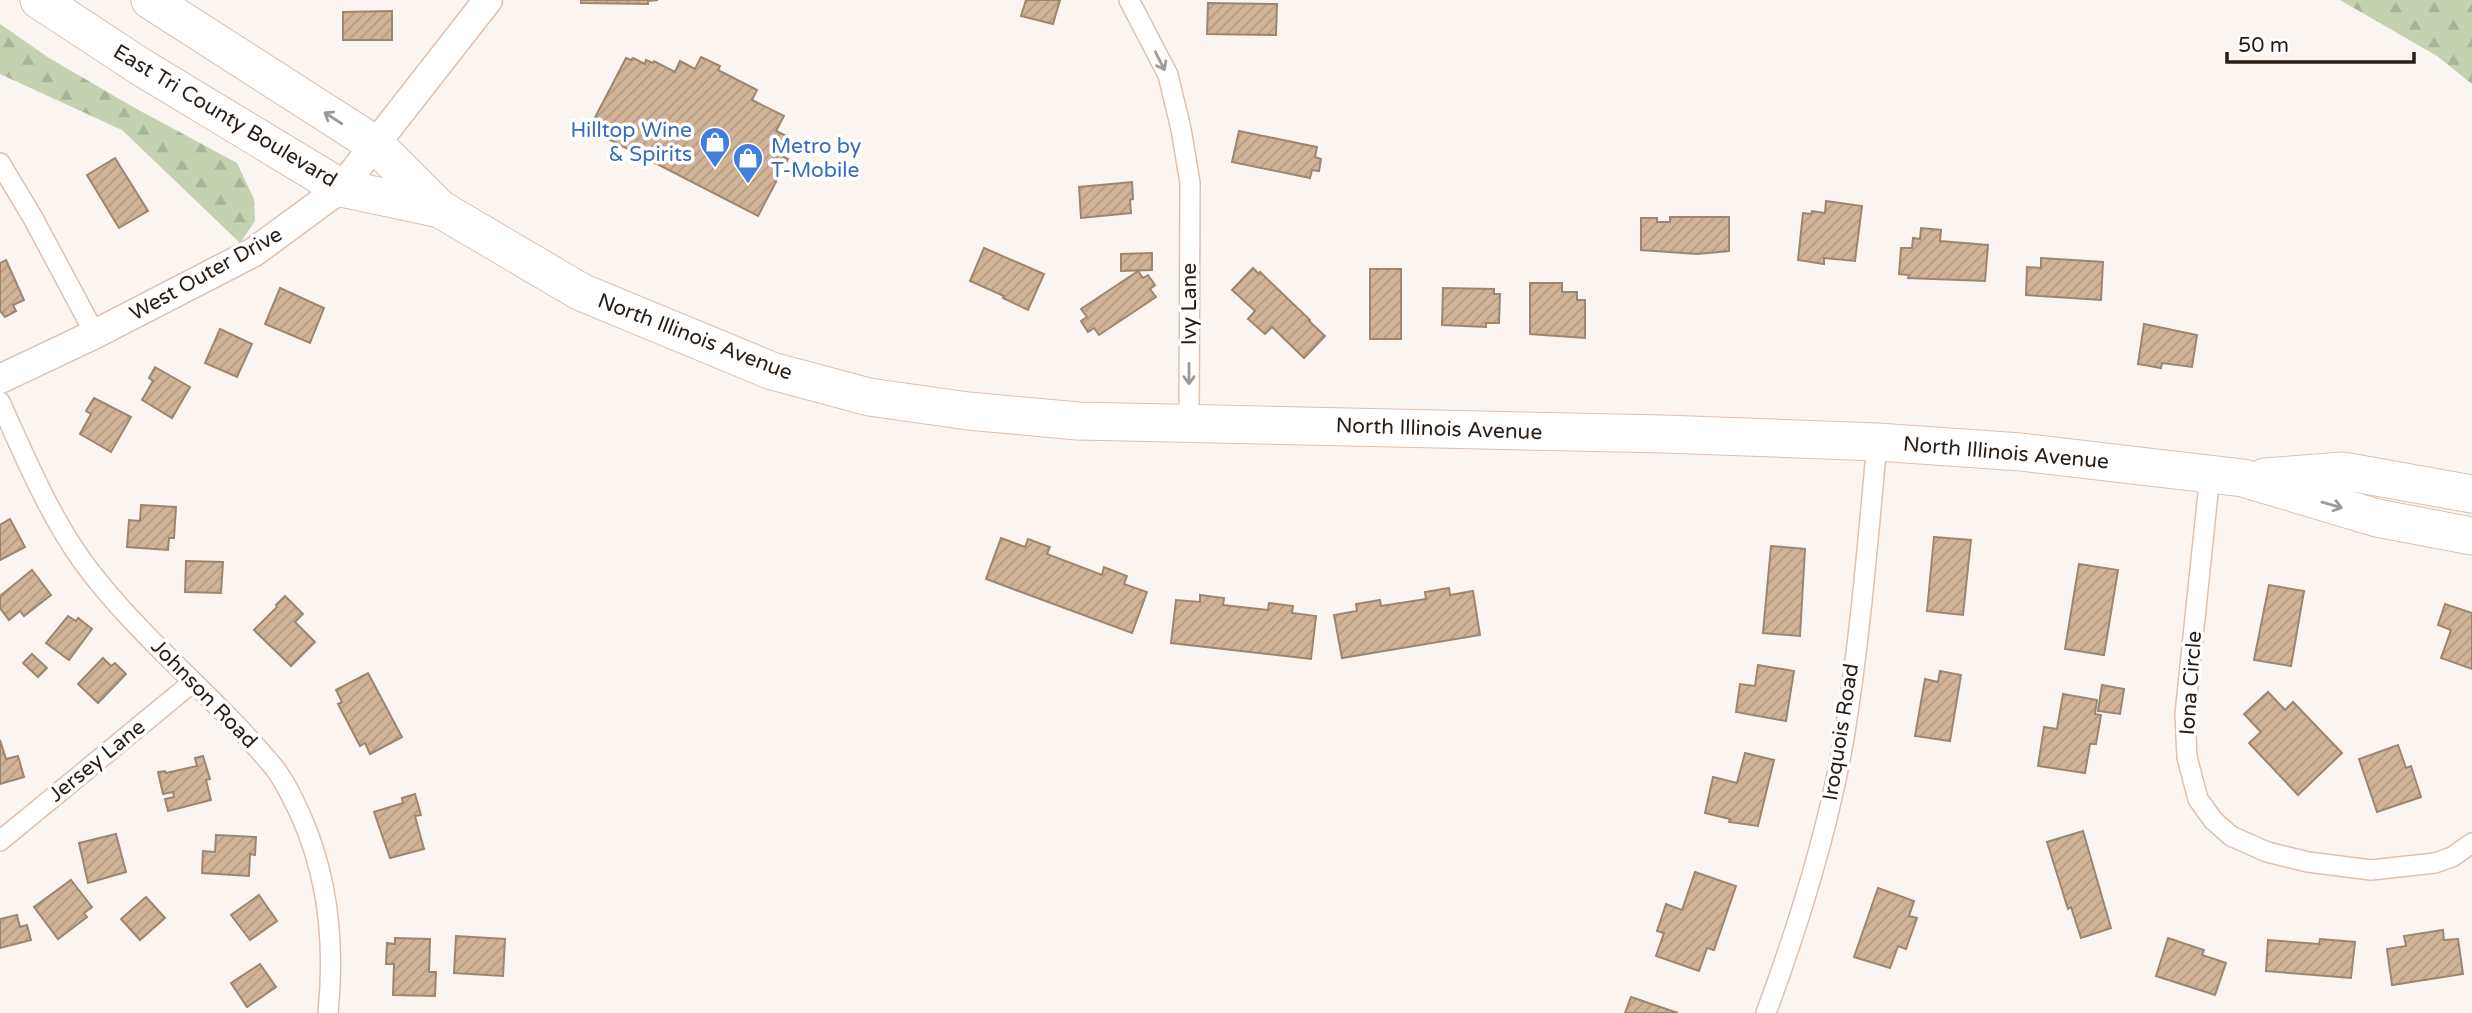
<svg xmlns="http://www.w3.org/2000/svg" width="2472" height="1013" viewBox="0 0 2472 1013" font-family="'Varela Round',sans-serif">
	<defs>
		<pattern id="forest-firs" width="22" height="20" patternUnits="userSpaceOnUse" patternTransform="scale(1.75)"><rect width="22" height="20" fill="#c4d2b0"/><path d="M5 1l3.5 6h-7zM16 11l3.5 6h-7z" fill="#a8b497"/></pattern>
		<pattern id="building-hatch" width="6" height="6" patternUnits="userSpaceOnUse" patternTransform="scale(1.75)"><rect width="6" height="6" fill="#d1b498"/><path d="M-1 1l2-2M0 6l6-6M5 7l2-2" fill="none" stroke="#b39a82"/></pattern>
	</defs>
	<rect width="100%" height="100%" fill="#fbf5f1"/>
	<g fill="url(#forest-firs)">
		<polygon points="2340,0 2472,0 2472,84 2437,56"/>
		<polygon points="0,24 49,58 135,108 237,163 254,199 255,221 240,243 122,130 0,74"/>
	</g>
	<g fill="url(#building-hatch)" stroke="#9d8670" stroke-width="2">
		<polygon points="581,0 658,0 648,1 648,4 581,3"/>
		<polygon points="1026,0 1060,0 1053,24 1021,16"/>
		<polygon points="1208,3 1277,4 1276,35 1207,34"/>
		<polygon points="392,11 392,40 343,40 343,12"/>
		<polygon points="701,57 720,66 718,70 757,90 752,100 784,116 776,131 791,138 782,156 788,159 758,216 589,129 626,58 631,60 633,58 645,64 646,60 653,63 654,61 675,72 680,61 695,69"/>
		<polygon points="1239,131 1317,147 1315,157 1321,159 1319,171 1312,170 1310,178 1232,162"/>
		<polygon points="115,158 148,211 119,228 87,175"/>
		<polygon points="1132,182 1133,199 1130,200 1131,213 1081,218 1079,187"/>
		<polygon points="1826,201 1862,206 1855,261 1824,258 1824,264 1798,260 1803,213 1811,214 1812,211 1825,213"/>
		<polygon points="1670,217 1729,217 1729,251 1697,254 1641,250 1641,218 1657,218 1657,222 1670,222"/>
		<polygon points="1921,228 1941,230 1940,241 1988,245 1985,281 1908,278 1909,275 1899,274 1901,248 1912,248 1913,238 1920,239"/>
		<polygon points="984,248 1044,274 1028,310 1003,298 1004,296 970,281"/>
		<polygon points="1152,253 1152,270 1121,271 1121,254"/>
		<polygon points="2041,258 2103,262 2101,300 2026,295 2027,267 2041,268"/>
		<polygon points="6,260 24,300 13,305 16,311 5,317 0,311 0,263"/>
		<polygon points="1253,268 1259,274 1260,272 1310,320 1309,321 1325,336 1304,358 1272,327 1265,334 1248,319 1255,311 1232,290"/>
		<rect x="1370" y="269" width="31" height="70"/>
		<polygon points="1138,271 1143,278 1148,275 1155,285 1150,289 1156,297 1099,335 1094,328 1088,332 1081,321 1087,317 1081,309"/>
		<polygon points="1530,283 1562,283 1562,292 1577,292 1577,300 1585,300 1585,338 1530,334"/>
		<polygon points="280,288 324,308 310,343 265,324"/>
		<polygon points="1443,288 1494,289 1494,294 1500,294 1499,323 1486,323 1486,327 1442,325"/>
		<polygon points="2144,324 2197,335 2192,367 2162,363 2161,368 2138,364"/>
		<polygon points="220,329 252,344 237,377 205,363"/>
		<polygon points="155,367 190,387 172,418 142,400 153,381 149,378"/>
		<polygon points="94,398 131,417 111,452 80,434 91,414 86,411"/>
		<polygon points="141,505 176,507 174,538 169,538 168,550 127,547 129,520 140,521"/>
		<polygon points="10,519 25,547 0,560 0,525"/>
		<polygon points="1934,537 1971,540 1963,615 1927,611"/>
		<polygon points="1001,538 1025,547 1028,539 1050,547 1047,554 1102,575 1104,567 1127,576 1124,584 1147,592 1132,633 986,579"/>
		<polygon points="1771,546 1805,549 1800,636 1763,633"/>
		<polygon points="186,561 223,562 221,593 185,592"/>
		<polygon points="2079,564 2118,570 2104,655 2065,649"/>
		<polygon points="32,570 51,595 24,616 20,611 9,620 0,608 0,596"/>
		<polygon points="2269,585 2304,591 2291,666 2254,660"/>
		<polygon points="1449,588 1450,595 1473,591 1480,635 1342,658 1334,615 1357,611 1356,604 1380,600 1381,606 1426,599 1425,592"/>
		<polygon points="1200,595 1224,598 1223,605 1268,610 1269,603 1293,606 1292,613 1316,616 1311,659 1171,643 1176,600 1200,602"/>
		<polygon points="285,596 303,614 295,622 315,642 291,666 254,630 277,607 276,605"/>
		<polygon points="2445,604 2472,613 2472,669 2441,658 2451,630 2438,625"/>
		<polygon points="68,616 76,621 78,618 92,629 69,660 46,643"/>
		<polygon points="32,654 47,668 38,677 23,663"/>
		<polygon points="103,658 111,666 115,663 126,674 98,703 78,684"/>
		<polygon points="1758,665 1794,671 1786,721 1736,712 1740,684 1755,686"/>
		<polygon points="1940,671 1961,675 1950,741 1915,736 1925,679 1938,682"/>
		<polygon points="368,673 402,737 370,754 365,743 360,746 338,704 342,702 336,690"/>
		<polygon points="2102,685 2124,689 2120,714 2098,711"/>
		<polygon points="2268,692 2285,710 2293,702 2342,753 2298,795 2249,743 2261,732 2244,714"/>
		<polygon points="2063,694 2097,700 2095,714 2101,715 2096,744 2090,744 2085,773 2038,766 2044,727 2057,729"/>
		<polygon points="0,740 6,759 18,756 24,777 0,784"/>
		<polygon points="2398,745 2406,768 2411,766 2421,797 2377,812 2359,759"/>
		<polygon points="1745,753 1774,760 1758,826 1729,822 1730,819 1705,813 1713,777 1737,783"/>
		<polygon points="203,756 210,779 206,780 211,800 168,811 165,799 174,797 173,792 163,794 158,772 165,771 166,773 197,766 195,758"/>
		<polygon points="415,794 421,815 415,816 424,849 390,858 374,812 403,803 402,798"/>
		<polygon points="2083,831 2111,928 2081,938 2071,907 2068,909 2047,842"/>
		<polygon points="116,834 126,872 88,883 79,843"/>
		<polygon points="216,835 256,837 255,855 250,854 249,876 202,873 203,851 215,852"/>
		<polygon points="1695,872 1736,886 1714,950 1707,948 1699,971 1656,956 1664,933 1657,931 1666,904 1682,910"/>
		<polygon points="71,880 92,907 84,913 87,917 58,939 34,907"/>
		<polygon points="1878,888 1914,901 1909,916 1917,918 1906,949 1898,946 1890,968 1854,957"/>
		<polygon points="259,895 277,921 250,940 231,915"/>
		<polygon points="146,897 165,918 140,940 121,919"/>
		<polygon points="17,915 20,927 27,925 31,940 0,948 0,919"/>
		<polygon points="2443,930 2444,940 2458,939 2463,974 2392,985 2387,949 2406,946 2404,936"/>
		<polygon points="456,936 505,939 503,976 454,973"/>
		<polygon points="395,938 430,939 429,972 436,972 435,996 393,995 394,964 386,964 387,943 395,944"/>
		<polygon points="2168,938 2204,950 2202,955 2226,963 2215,995 2156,976"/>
		<polygon points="2320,939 2355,942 2351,978 2266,971 2268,940 2319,944"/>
		<polygon points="260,964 276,987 247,1007 231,983"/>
		<polygon points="1631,997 1678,1013 1625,1013"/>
	</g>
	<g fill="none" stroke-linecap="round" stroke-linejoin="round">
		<g stroke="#dec1ad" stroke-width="22">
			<g id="street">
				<polyline points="1129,0 1168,75 1181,129 1190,183 1189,425"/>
				<polyline points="0,163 33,218 95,334"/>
				<path d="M0,402C25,457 48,513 83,562C138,637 213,694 272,765C284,779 293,799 301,816C329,879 335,944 328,1013"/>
				<polyline points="2210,474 2185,714 2187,757 2198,799 2213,820 2231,836 2267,852 2308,862 2371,870 2435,863 2452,857 2472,843"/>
				<polyline points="0,841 193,682"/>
				<path d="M1766,1013C1799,924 1828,831 1844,738C1860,640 1868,540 1877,442"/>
			</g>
		</g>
		<g stroke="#dec1ad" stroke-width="31">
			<polyline id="secondary" points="0,379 95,334 254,252 341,188 488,0"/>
		</g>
		<g stroke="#dec1ad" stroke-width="39">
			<g id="highway">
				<polyline points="39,0 141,67 341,188 440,209"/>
				<polyline points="150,0 376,145 440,209 581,292 772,371 869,397 968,411 1078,421 1664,434 1877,442 2021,452 2243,478 2377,518 2472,536"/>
				<polyline points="2265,477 2343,471 2472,494"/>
			</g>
		</g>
		<use href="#street" stroke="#fff" stroke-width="19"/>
		<use href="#secondary" stroke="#fff" stroke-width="28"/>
		<use href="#highway" stroke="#fff" stroke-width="37"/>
	</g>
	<defs><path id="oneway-shaft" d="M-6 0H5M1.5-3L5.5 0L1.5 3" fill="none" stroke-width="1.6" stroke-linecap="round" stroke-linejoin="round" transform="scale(1.75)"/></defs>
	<g stroke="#9f9a96">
		<use href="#oneway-shaft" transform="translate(1160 61) rotate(63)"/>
		<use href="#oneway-shaft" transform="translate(333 118) rotate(-147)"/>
		<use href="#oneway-shaft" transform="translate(1189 374) rotate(90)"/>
		<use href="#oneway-shaft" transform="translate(2332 505) rotate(16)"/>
	</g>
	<defs>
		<g id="shop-pin" transform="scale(1.575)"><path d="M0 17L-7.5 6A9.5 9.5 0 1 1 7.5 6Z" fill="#3f7fe0" stroke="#fff"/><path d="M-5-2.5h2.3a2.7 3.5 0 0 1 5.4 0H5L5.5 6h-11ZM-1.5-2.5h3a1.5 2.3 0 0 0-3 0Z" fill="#fff"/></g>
	</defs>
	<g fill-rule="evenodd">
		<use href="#shop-pin" x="715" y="142"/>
		<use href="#shop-pin" x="748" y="158"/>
	</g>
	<g text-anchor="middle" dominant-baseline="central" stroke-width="7" stroke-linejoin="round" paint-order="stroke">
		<g font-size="21" fill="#291e16" stroke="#fff">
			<text transform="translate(225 116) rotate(31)">East Tri County Boulevard</text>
			<text transform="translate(206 274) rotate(-29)">West Outer Drive</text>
			<text transform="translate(1189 304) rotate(-90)">Ivy Lane</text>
			<text transform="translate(695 337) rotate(21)">North Illinois Avenue</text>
			<text transform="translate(1439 429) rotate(2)">North Illinois Avenue</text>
			<text transform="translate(2006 453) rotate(5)">North Illinois Avenue</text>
			<text transform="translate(2191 683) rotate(-86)">Iona Circle</text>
			<text transform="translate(204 694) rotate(46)">Johnson Road</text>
			<text transform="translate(1841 732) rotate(-81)">Iroquois Road</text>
			<text transform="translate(97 761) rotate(-39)">Jersey Lane</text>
		</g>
		<g font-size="21" fill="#366cbe" stroke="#fff" text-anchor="end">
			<text x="692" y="130">Hilltop Wine<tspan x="692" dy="24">&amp; Spirits</tspan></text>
			<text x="771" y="146" text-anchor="start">Metro by<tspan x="771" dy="24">T-Mobile</tspan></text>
		</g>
	</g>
	<path d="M2227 52v10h187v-10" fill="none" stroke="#291e16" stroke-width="3.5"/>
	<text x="2238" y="52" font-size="21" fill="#291e16" stroke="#ffffff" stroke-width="5" paint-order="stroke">50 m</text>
</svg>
